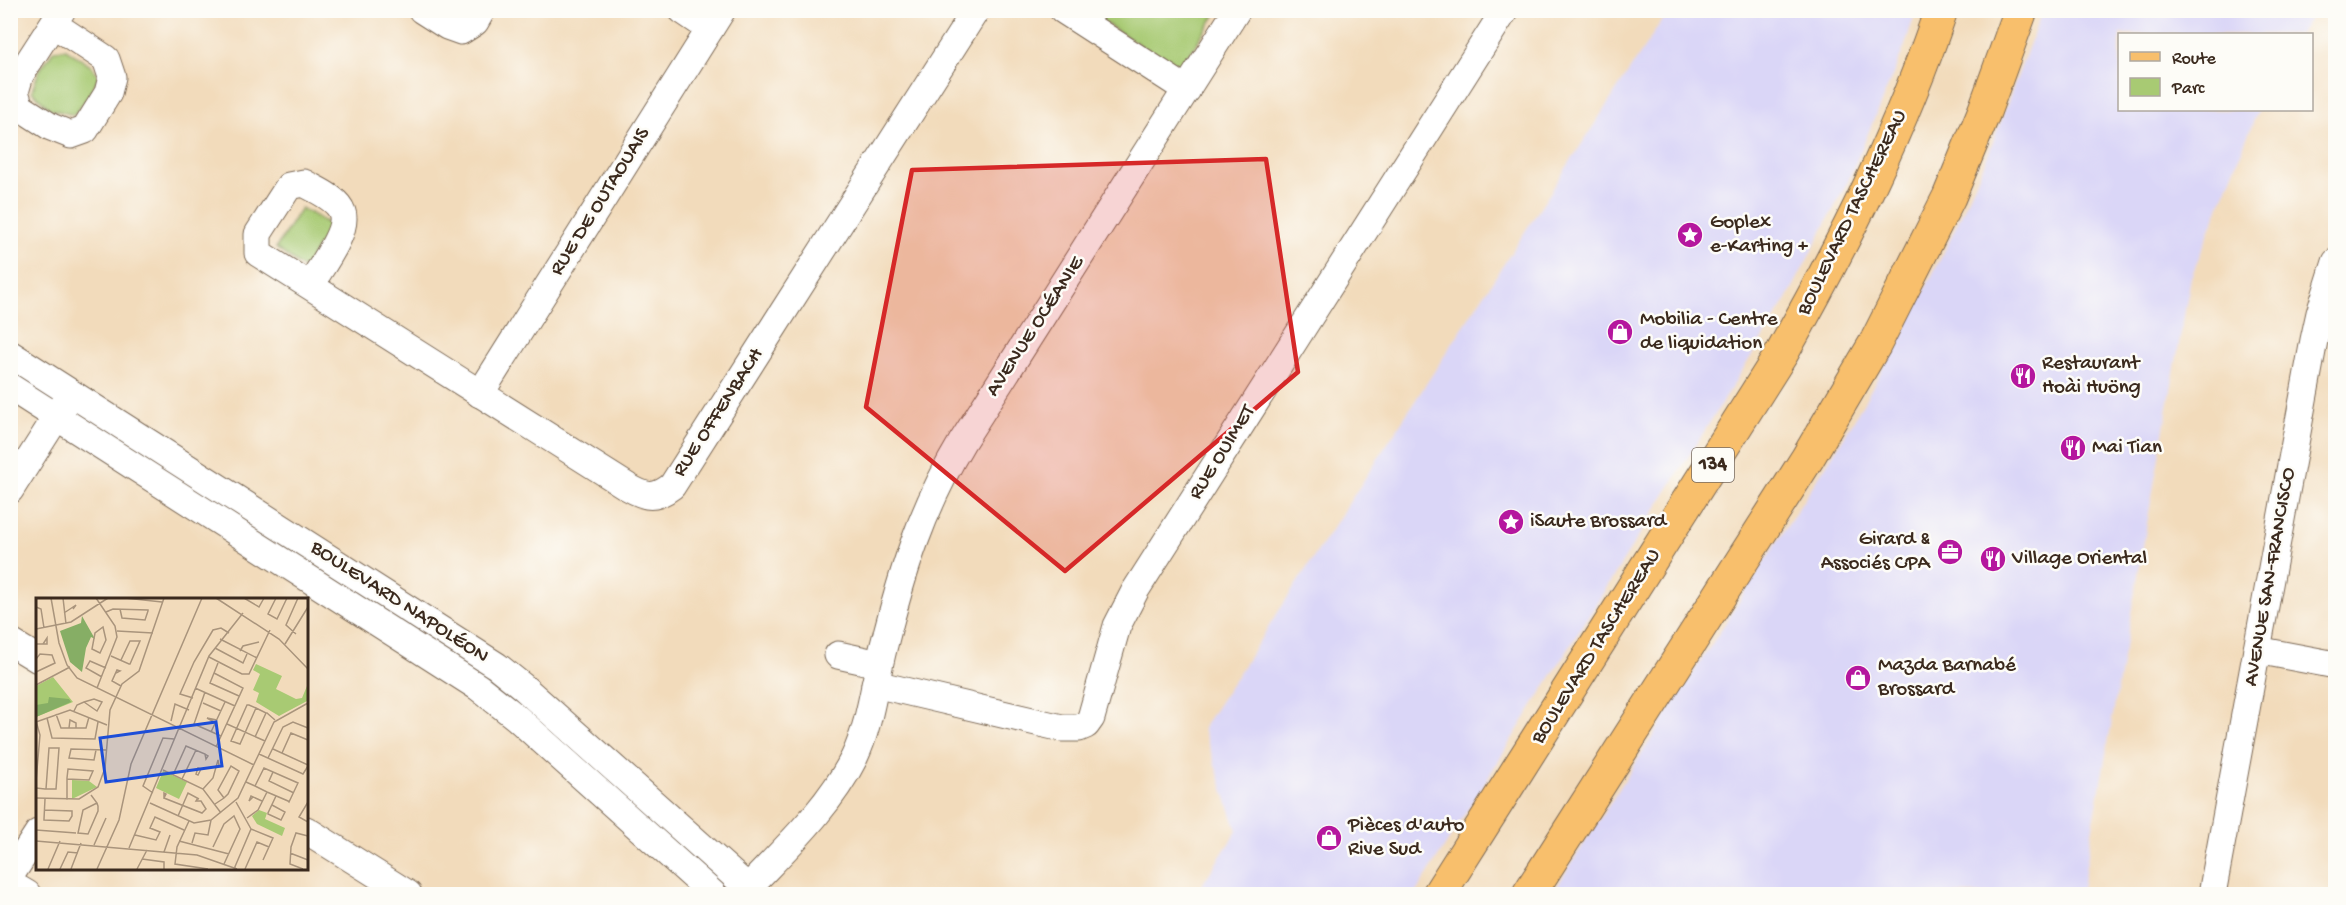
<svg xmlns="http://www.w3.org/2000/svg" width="2346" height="905" viewBox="0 0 2346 905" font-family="'Gochi Hand',sans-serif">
	<rect width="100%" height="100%" fill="#fdfcf7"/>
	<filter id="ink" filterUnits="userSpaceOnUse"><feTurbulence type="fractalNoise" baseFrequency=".0167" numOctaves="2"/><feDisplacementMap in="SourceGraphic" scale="12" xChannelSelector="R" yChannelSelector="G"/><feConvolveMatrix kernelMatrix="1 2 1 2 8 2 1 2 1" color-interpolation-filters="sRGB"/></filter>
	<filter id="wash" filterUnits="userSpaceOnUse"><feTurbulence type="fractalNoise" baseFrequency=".008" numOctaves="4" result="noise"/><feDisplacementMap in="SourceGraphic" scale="24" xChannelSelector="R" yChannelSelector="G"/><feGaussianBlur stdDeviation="1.35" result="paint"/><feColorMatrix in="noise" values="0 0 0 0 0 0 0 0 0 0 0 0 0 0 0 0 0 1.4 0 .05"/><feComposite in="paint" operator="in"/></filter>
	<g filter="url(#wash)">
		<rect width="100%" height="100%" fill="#f2dbbb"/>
		<g fill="#dad6f7">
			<polygon points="1668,11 1916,11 1904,48 1848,181 1787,299 1415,894 1196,894 1237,831 1203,728"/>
			<polygon points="2042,11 2315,11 2300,34 2120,34 2120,110 2258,110 2191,277 2081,894 1552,894 1846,434 1902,334 1948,244 1988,155"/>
		</g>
		<g fill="#a8ca73" stroke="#727a48" stroke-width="1.5">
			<polygon points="1086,11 1218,11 1179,70"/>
			<polygon points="66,49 92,67 99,76 88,97 74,115 50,109 32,91 39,71 54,50"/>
			<polygon points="301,208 331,225 304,269 276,248"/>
		</g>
	</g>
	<g filter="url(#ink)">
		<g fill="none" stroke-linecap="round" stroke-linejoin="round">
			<g stroke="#7b6855" stroke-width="29">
				<g id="minor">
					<polyline points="422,10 447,26 461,31 475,22 482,10"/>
					<polyline points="682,10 710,29"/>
					<polyline points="1063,10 1187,90"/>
					<polyline points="53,24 106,59 112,77 108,93 85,130 71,135 51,127 20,107 15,92 20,75 62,10"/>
					<path d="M310,285C320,268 349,231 342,212C337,198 316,190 304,183L289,186L258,234V253L628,487C647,498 655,499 672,486L976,10"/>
					<polyline points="10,354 497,666 522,686 755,894"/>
					<polyline points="10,387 478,687 517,718 713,894"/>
					<polyline points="480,394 722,10"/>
					<polyline points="10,490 66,402"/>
					<polyline points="10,642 38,659"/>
					<polyline points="2257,650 2336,665"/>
					<polyline points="838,655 879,664"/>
					<polyline points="875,684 1062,728 1079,728 1086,725 1091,718 1117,626 1135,591 1505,10"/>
					<polyline points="306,830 408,894"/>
					<polyline points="10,876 38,833"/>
					<polyline points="10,884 27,894"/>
					<path d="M742,894C781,852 828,810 854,758C870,725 874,685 883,649C902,573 921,510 962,442L1237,10"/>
					<polyline points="2212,894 2314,340 2320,313 2336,262"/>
				</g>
			</g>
			<g stroke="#7b6855" stroke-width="35">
				<g id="major">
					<path d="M1439,894L1782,353C1844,243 1901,130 1941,10"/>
					<polyline points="1529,894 1807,459 1875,344 1949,197 1984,112 2021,10"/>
				</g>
			</g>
			<use href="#minor" stroke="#fff" stroke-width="27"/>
			<use href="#major" stroke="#f8bf6c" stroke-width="33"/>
		</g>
	</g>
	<path fill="#d62828" fill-opacity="0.2" stroke="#d62828" stroke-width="4.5" stroke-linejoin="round" d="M1266,159L1298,372L1065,571L866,407L912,170Z"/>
	<defs>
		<g id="sight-disc" transform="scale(1.35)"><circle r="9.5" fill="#b5179e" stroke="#fdfcf7"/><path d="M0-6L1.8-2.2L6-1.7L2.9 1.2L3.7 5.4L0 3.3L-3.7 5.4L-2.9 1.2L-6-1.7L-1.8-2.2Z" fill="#fff"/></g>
		<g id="shop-disc" transform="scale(1.35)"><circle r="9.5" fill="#b5179e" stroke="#fdfcf7"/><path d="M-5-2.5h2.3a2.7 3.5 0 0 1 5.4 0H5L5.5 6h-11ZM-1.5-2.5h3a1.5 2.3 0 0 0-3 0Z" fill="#fff"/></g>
		<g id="restaurant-disc" transform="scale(1.35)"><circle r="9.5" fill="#b5179e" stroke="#fdfcf7"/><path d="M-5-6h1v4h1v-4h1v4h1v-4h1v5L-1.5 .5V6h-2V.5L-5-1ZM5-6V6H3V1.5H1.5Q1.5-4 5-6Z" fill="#fff"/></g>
		<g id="office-disc" transform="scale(1.35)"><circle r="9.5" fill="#b5179e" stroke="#fdfcf7"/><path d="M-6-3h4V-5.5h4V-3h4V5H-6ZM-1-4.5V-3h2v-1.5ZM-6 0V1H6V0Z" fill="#fff"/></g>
	</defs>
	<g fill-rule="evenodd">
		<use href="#sight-disc" x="1690" y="235"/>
		<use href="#shop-disc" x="1620" y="332"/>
		<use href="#restaurant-disc" x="2023" y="376"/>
		<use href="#restaurant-disc" x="2073" y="448"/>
		<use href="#sight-disc" x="1511" y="522"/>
		<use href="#office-disc" x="1950" y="552"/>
		<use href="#restaurant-disc" x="1993" y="559"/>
		<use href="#shop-disc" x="1858" y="678"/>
		<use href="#shop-disc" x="1329" y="838"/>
	</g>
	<g text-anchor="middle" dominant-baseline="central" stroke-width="5" stroke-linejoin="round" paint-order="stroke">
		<rect fill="#fdfcf7" stroke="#75695f" stroke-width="1.5" x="1692" y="448" width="42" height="34" rx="4.5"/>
		<g font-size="20" font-weight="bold" fill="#3b2a1e">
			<text x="1713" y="465">134</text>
		</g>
		<g font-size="21" fill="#3b2a1e" stroke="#fdfcf7">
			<text transform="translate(601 202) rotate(-58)">RUE DE OUTAOUAIS</text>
			<text transform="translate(1853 213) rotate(-64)">BOULEVARD TASCHEREAU</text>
			<text transform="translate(1036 327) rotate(-57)">AVENUE OCÉANIE</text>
			<text transform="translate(719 413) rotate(-57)">RUE OFFENBACH</text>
			<text transform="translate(1223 453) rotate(-58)">RUE OUIMET</text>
			<text transform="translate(2271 577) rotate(-80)">AVENUE SAN-FRANCISCO</text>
			<text transform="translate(399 603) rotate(33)">BOULEVARD NAPOLÉON</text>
			<text transform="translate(1597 647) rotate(-58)">BOULEVARD TASCHEREAU</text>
		</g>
		<g font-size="21" fill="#3b2a1e" stroke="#fdfcf7" text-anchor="start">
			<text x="1710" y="223">Goplex<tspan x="1710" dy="24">e-Karting +</tspan></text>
			<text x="1640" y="320">Mobilia - Centre<tspan x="1640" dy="24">de liquidation</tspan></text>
			<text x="2042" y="364">Restaurant<tspan x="2042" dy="24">Hoài Huöng</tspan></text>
			<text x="2092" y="448">Mai Tian</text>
			<text x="1530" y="522">iSaute Brossard</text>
			<text x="1930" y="540" text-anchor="end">Girard &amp;<tspan x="1930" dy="24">Associés CPA</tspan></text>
			<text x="2012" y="559">Village Oriental</text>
			<text x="1878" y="666">Mazda Barnabé<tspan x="1878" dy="24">Brossard</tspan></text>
			<text x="1348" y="826">Pièces d'auto<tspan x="1348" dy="24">Rive Sud</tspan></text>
		</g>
	</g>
	<g transform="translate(36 598)">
		<rect width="272" height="272" fill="#f2dbbb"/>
		<path d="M220,66L246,78L240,91L260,101L266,100L271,88V103L243,118L220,104L223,95L217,92L224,76L217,72ZM17,79L37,104L0,119V88ZM127,173L151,184L143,201L120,190ZM36,182L53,183L61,189L36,201ZM223,212L231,215L229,221L249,230L246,238L221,226L216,218Z" fill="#a8ca73"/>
		<path d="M46,18L59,41L55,39L50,50L46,74L34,64L24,33L45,25ZM13,99L33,101L35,104L0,119V107L12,105Z" fill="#86ae65"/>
		<path fill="none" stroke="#a9947c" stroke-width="1.5" d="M15,0L23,45L31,67L41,80L218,167M27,0L30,26M60,0L79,28L81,39L61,90M89,0L126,4M180,0L243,41L272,71M208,0L223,9L228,0M240,0L232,16L241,21L251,0M0,9L5,11L8,30M70,14L77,11L112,12V13L109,22L86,20L84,11M28,15L40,7L37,11M67,29L70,42L64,55L56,51L59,35ZM0,31L35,24L72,0M81,33L117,35M260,36L250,27L262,0M184,41L221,60M0,46H11V40L7,46M249,46L272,9M179,50L207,65L211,56M204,53L207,48L223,44M75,58L93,66H94L104,43H94L85,62M173,59L206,76H213L234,32M0,61L4,56L16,57L19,65L0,74M182,65L174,85L203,98M80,75L84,73L81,72L76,83L85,88M178,75L207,90L180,149M66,79L50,70L54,63L70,70M0,87L34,69M159,90L199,108M169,94L158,126L185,138M157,100L144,96L158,64L177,32L185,30L193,35M167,105L185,113M220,110L204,146L195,143L211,107H213L220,110L230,115H231L239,122M38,113L41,107L48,104L58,101L66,104L61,113L48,104M20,116L25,130H50L53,119M11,120L16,140L59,141L62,124M0,123L4,137L0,183M135,123L139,106L153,112M0,124L34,112L71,127M180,125L171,120L181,122M191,126L229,143M33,130L34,122L40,125V130M175,134L189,104M219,139L230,115M237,151L272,167M60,152L58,162L33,160L35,151L70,152M246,155L255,135L272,142M223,156L267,176L272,168M232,160L247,129L257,124L272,130M162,170L165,171L162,177L160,176ZM127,172L167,191L185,215M237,174L233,183L258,195M137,177L150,148L169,156L170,161L172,158L169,156M146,181L160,152M210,184L219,188L231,194L252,203L253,204L262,185L228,170L219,188M0,190L9,191H20L23,150H13L10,191M167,191L177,180L182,162L183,167M117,195L107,188L127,140L138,141M55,197L61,205L62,208V213L52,236L42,235L47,212L61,205M217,199L213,203L215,198L226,203M0,200L43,201L62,189L69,170L74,112L86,86L103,73L128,0M128,200V195L130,196L128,200L166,215L170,211L165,203H160L162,200M31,202V180L32,171L57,173L53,182L31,181M272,204L263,219L272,224M114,205L158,225L175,222L202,200L238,124L272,105M179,206L188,200L192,196L203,173L195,168L182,192L188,200M236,207L249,214L245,222L232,216V215L240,198M8,212L36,213V218L33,223L8,222V221L9,201M142,218L152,195L163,201M211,220L222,212L231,194M153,223L141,249L139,266L172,271M215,231L237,240L227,262M0,232L40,235M99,237L120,242L124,234L114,230L119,219L148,232M0,243L161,257L201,271M143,243L193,256M156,245L159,235L172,237L175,222M58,247L70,220M177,249L188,226L198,218L204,231L188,266M93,250L173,58L207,15M128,254L134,237M254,255L272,262M106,261L128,264V271M12,271L24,243M24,271L32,254L42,255M35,271L45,245M61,271L83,222L95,166L166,0M101,271L111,252M198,271L215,231L200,204M209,271L221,244L233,249M267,271L254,266L255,249L260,235L272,238"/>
		<path fill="#1d4ed8" fill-opacity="0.15" stroke="#1d4ed8" stroke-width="3" d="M180,124L186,168L70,184L64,140Z"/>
		<rect width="272" height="272" fill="none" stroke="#3b2a1e" stroke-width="3"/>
	</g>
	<rect width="2346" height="905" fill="none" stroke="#fdfcf7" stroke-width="36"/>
	<rect x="2118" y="33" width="195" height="78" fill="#fdfcf7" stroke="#afa8a0" stroke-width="1.5"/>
	<rect x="2130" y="52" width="30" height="9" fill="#f8bf6c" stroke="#afa8a0" stroke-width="1.5"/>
	<text x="2172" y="63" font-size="18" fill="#3b2a1e">Route</text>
	<rect x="2130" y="78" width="30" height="18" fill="#a8ca73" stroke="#afa8a0" stroke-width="1.5"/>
	<text x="2172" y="93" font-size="18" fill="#3b2a1e">Parc</text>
</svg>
